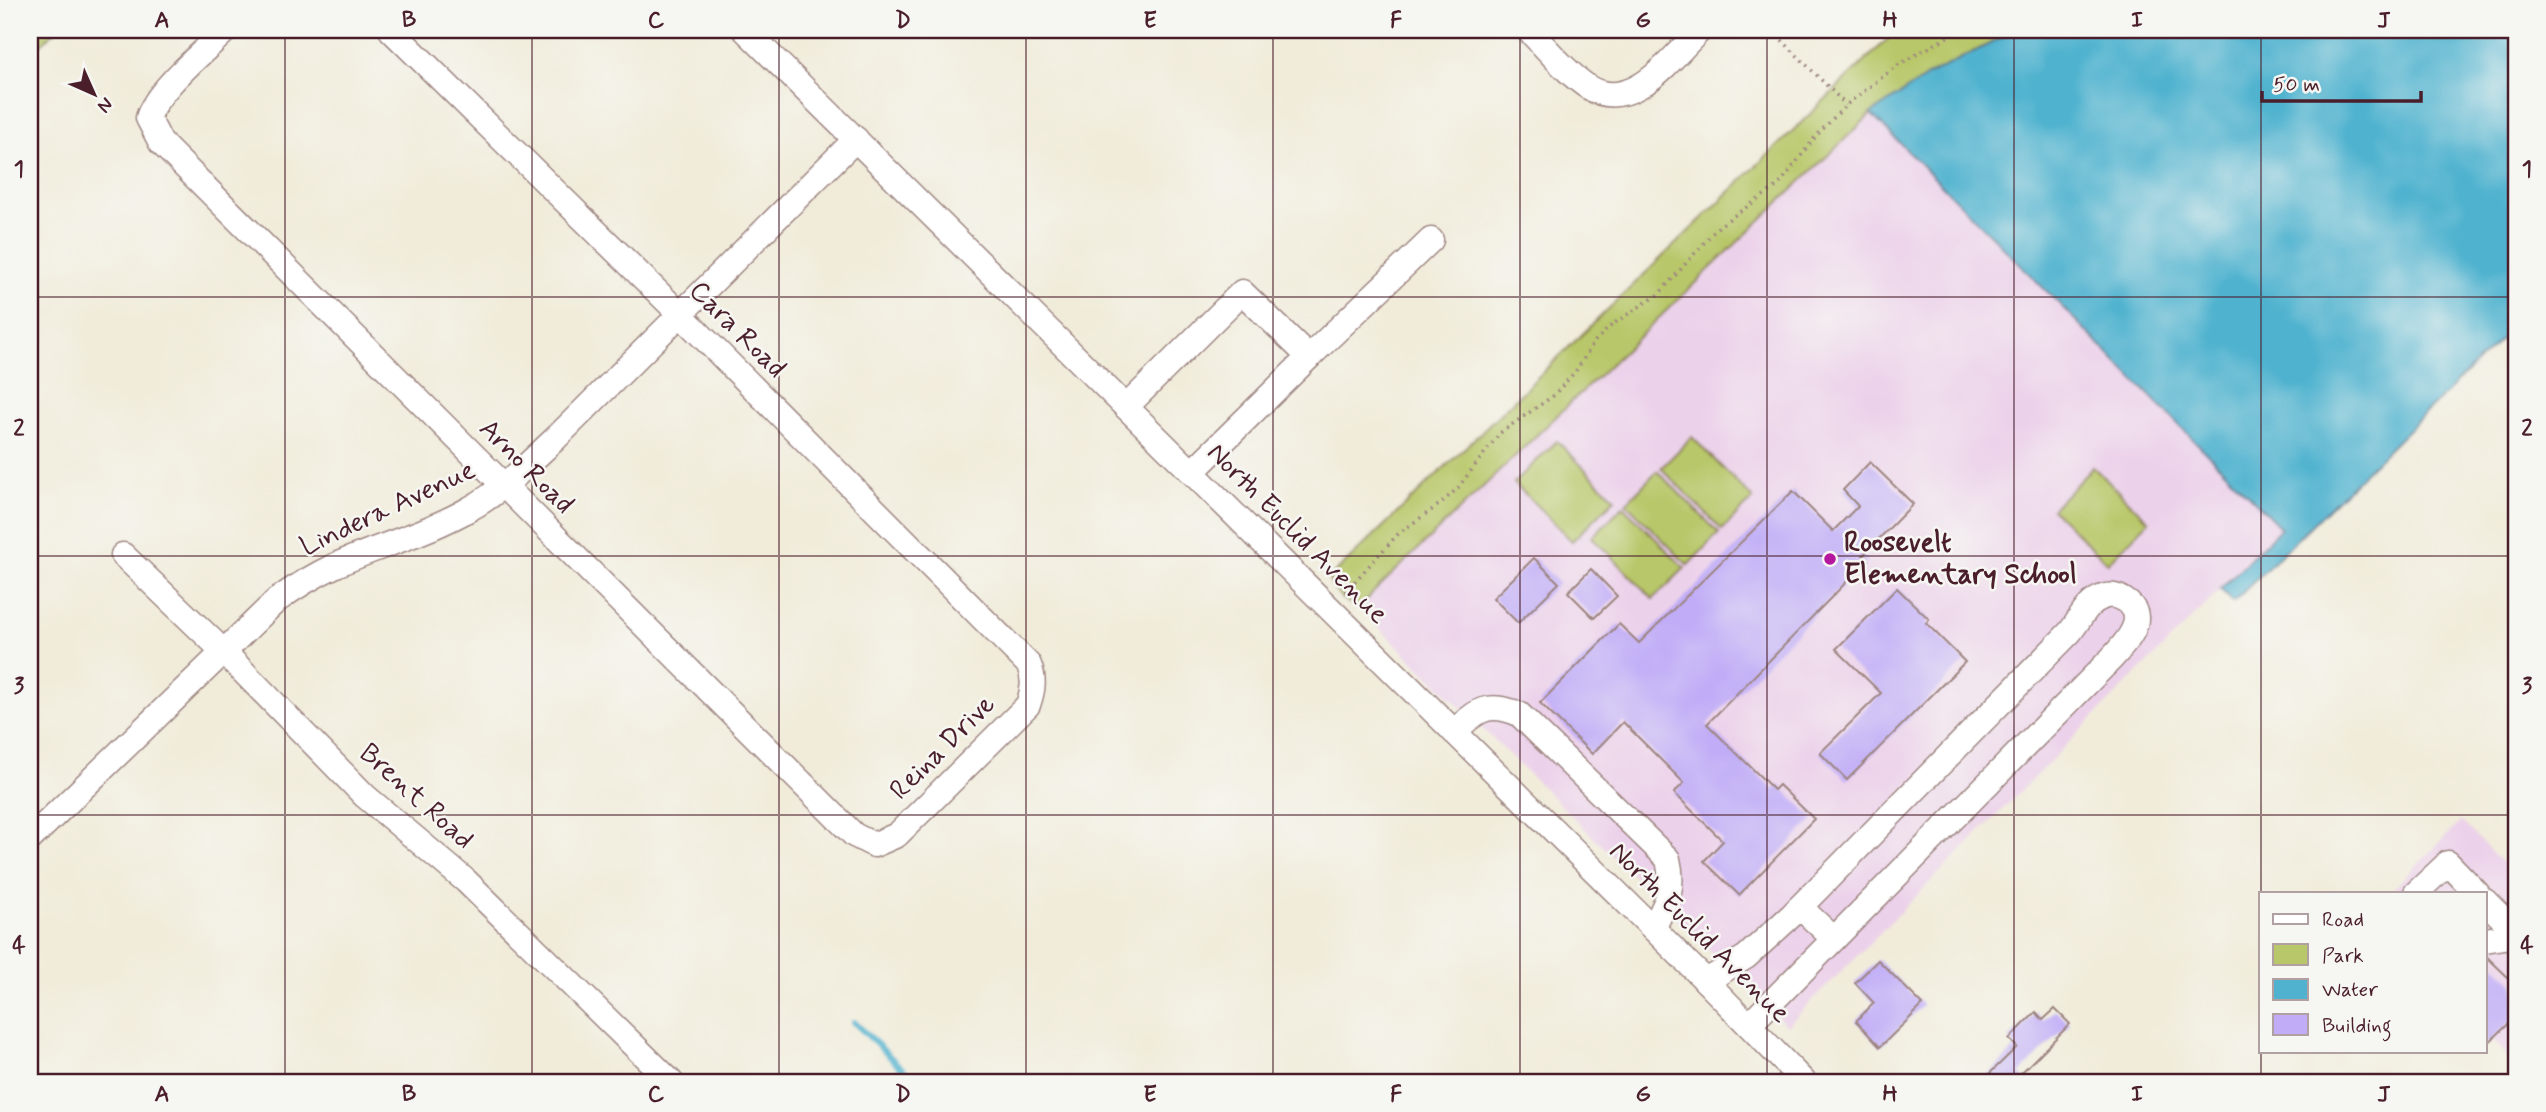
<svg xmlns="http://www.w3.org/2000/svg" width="2546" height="1112" viewBox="0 0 2546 1112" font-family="Mynerve,sans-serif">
	<rect width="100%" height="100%" fill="#f6f6f2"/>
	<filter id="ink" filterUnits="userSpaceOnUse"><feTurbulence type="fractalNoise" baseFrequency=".0143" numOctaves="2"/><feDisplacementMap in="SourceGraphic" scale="14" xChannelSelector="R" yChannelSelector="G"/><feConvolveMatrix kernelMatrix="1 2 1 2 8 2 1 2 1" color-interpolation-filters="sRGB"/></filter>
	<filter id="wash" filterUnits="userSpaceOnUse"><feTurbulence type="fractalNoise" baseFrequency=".00686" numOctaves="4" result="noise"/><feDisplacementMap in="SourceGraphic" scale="28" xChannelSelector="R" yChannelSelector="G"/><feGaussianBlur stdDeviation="1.57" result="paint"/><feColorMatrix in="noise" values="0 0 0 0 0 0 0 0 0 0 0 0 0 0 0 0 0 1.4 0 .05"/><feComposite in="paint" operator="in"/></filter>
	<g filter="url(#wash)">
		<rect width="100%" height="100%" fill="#f1ecda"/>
		<g fill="#ecd1ea">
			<polygon points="1871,114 2281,529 1787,1026 1358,607"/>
			<polygon points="2461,821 2516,877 2516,1065 2485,1032 2485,893 2389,893"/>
		</g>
		<g fill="#b8c769" stroke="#81734a" stroke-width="2">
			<polygon points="30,30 56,30 30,55"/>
			<path d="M1897,30H2017L1932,73L1871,114L1358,607C1342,601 1336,594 1329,579Z"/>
			<polygon points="1692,437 1753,499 1722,530 1661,468"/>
			<polygon points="1557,441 1615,499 1572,541 1514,483"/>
			<polygon points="2093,467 2149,521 2108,563 2052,509"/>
			<polygon points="1657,471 1719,533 1688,565 1626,503"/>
			<polygon points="1623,506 1685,568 1653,599 1592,537"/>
		</g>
		<polygon fill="#50b2cf" stroke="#4d687d" stroke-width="2" points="2017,30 2516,30 2516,324 2233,602 2220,589 2281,528 1871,114 1932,73"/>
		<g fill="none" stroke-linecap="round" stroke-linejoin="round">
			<polyline stroke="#50b2cf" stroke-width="6" points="854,1022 916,1082"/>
		</g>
		<g id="blocks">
			<g fill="#c0acf7">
				<polygon points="1870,462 1913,504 1863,555 1868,560 1707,724 1774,790 1779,785 1814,819 1739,895 1704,861 1723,841 1674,793 1684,783 1623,722 1592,754 1540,703 1619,624 1639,643 1793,491 1833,531 1858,506 1843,490"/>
				<polygon points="1534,558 1559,583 1518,623 1493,598"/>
				<polygon points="1591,569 1617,596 1594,618 1568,592"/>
				<polygon points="1897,588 1929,619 1926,623 1965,662 1847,780 1820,753 1881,693 1836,649"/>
				<polygon points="2485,955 2516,985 2516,1017 2485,1046"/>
				<polygon points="1878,960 1923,1005 1880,1047 1856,1021 1874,1003 1855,983"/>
				<polygon points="2055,1009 2070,1024 2020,1074 2028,1082 1981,1082 2017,1047 2009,1039 2036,1012 2043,1020"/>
			</g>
		</g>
	</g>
	<g filter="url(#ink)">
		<use href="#blocks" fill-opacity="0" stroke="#9e8682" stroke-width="2"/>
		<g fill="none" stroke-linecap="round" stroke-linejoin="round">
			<g stroke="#9e8682" stroke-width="27">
				<g id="minor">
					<path d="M226,30C204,52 156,90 148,118L161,143L854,835L874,845L897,835L1028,705C1033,690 1035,680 1029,665L681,315L391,30"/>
					<polyline points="745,30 1699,974 1804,1082"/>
					<path d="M1528,30C1547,48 1566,73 1588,87C1632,115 1672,57 1700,30"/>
					<polyline points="1309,357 1431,240"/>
					<polyline points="1126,407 1242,292 1309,357 1192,472"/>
					<polyline points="123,555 224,652 365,796 466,881 671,1082"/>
					<path d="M1454,732C1477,710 1488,701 1519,714L1668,859C1675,889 1667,902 1653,928"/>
					<path d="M30,839L276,601C295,587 315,575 336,565C381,545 428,533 471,508C502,491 528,464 554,440L856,139"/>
					<polyline points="2416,893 2448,863 2477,893"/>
					<polyline points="2485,901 2516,932"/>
					<polyline points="1800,907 1834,939"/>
					<polyline points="2485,940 2516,935"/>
					<path d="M1706,981L1746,957L1792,915L2070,632C2080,620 2087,602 2103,597C2110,594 2118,596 2124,600C2151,616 2126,643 2112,658L1749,1025"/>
				</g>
			</g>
			<g stroke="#9e8682" stroke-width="3.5" stroke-dasharray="2 5" stroke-linecap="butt">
				<polyline points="1772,30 1846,105"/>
				<polyline points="1345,592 1399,533 1440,504 1457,489 1500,433 1553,396 1575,372 1595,341 1613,324 1659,294 1719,226 1779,185 1816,136 1846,105 1898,65 1960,30"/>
			</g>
			<use href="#minor" stroke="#fff" stroke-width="24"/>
		</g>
	</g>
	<path fill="none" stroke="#4a1f2b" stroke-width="2" stroke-opacity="0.55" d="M285,30V1082M532,30V1082M779,30V1082M1026,30V1082M1273,30V1082M1520,30V1082M1767,30V1082M2014,30V1082M2261,30V1082M30,297H2516M30,556H2516M30,815H2516"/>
	<circle fill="#b5179e" stroke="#f6f6f2" stroke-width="2.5" cx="1830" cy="559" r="7"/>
	<g text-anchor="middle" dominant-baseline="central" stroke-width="5" stroke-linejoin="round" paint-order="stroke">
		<g font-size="28" fill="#4a1f2b" stroke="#f6f6f2">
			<text transform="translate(737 330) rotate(45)">Cara Road</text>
			<text transform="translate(526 467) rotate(45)">Arno Road</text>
			<text transform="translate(388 509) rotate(-25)">Lindera Avenue</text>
			<text transform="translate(1297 534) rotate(45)">North Euclid Avenue</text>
			<text transform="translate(943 748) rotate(-45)">Reina Drive</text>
			<text transform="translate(416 797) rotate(42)">Brent Road</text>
			<text transform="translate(1699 933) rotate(45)">North Euclid Avenue</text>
		</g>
		<g font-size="28" font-weight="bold" fill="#4a1f2b" stroke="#f6f6f2" text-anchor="start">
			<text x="1844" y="543">Roosevelt<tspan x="1844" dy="32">Elementary School</tspan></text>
		</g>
	</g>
	<rect width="2546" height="1112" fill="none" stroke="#f6f6f2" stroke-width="77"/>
	<rect x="2259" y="892" width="228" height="161" fill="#f6f6f2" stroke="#b1a0a2" stroke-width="2"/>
	<rect x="2273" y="914" width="35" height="10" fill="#ffffff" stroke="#b1a0a2" stroke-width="2"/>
	<text x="2322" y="926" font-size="21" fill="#4a1f2b">Road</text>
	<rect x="2273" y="944" width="35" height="21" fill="#b8c769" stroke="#b1a0a2" stroke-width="2"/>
	<text x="2322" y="962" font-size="21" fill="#4a1f2b">Park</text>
	<rect x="2273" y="979" width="35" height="21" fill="#50b2cf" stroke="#b1a0a2" stroke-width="2"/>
	<text x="2322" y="996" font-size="21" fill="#4a1f2b">Water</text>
	<rect x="2273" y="1014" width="35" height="21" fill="#c0acf7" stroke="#b1a0a2" stroke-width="2"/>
	<text x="2322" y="1032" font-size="21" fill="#4a1f2b">Building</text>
	<g transform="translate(94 94) rotate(135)" stroke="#f6f6f2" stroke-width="5" paint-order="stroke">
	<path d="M0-5L12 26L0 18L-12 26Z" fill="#4a1f2b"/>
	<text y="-10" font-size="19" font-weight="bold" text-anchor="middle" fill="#4a1f2b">N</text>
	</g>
	<path d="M2262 91v10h159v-10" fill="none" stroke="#4a1f2b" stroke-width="3.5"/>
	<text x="2273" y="91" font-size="21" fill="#4a1f2b" stroke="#f6f6f2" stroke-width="5" paint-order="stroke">50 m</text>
	<rect x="38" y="38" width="2470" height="1036" fill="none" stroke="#4a1f2b" stroke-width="2.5"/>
	<g font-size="23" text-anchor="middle" font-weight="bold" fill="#4a1f2b">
		<text x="162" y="27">A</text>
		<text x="409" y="27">B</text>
		<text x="656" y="27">C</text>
		<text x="903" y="27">D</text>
		<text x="1150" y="27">E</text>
		<text x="1396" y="27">F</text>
		<text x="1643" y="27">G</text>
		<text x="1890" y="27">H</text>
		<text x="2137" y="27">I</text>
		<text x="2384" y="27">J</text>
		<text x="19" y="176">1</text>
		<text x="2527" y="176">1</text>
		<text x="19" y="435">2</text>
		<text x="2527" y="435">2</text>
		<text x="19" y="693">3</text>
		<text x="2527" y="693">3</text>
		<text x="19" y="952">4</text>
		<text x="2527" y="952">4</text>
		<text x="162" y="1101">A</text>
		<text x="409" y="1101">B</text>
		<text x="656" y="1101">C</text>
		<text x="903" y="1101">D</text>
		<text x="1150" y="1101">E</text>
		<text x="1396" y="1101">F</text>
		<text x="1643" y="1101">G</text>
		<text x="1890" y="1101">H</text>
		<text x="2137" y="1101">I</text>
		<text x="2384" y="1101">J</text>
	</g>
</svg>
